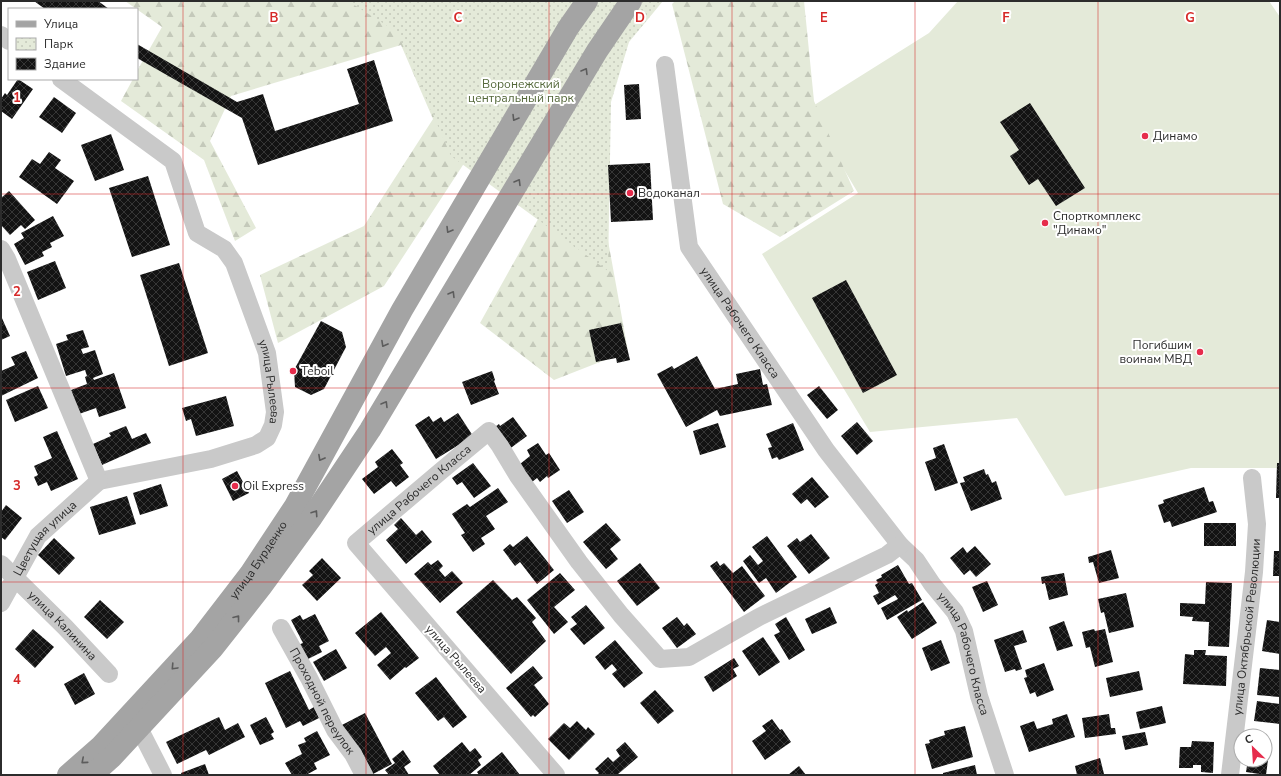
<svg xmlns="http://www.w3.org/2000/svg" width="1281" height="776" viewBox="0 0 1281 776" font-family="'Nunito Sans',sans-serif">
	<defs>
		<pattern id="forest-firs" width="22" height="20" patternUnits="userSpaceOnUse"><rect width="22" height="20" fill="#e4ead9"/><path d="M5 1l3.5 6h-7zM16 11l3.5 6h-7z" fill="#c4c9ba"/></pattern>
		<pattern id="park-dots" width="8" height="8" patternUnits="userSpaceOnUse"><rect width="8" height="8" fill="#e4ead9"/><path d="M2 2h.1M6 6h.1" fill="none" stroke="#c4c9ba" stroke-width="1.8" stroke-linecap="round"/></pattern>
		<pattern id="building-cross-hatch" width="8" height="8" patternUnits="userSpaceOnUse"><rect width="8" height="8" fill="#131313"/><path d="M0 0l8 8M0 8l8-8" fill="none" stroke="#363636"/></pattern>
	</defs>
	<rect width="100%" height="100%" fill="#fff"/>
	<polygon fill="#e4ead9" points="958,1 1269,1 1280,17 1280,468 1191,468 1065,496 1017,418 870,432 762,254 858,193 808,109 929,33"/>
	<g fill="url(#forest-firs)">
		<polygon points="125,1 570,1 384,286 278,343 260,275 364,226 433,119 401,45 231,96 210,141 256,228 235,241 204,160 121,101 133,79 137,79 137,71 162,27"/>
		<polygon points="675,1 804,1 814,101 854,191 780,237 723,204 672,4"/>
		<polygon points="604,101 605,224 628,351 554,380 480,323"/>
	</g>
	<polygon fill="url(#park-dots)" points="348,1 663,1 629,42 611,102 608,271 451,156 397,32"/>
	<g fill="url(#building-cross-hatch)">
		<polygon points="34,1 98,1 109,9 45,9"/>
		<polygon points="137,44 237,102 263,94 275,131 359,104 347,69 374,60 393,121 258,165 242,118 137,58"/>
		<polygon points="18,79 33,89 12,119 1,111 1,99 5,93 7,95"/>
		<polygon points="639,84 641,119 626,120 624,85"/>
		<polygon points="54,97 76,113 62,133 39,117"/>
		<polygon points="1030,103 1085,188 1056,206 1038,179 1029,185 1010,156 1019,150 1000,122"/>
		<polygon points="111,134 124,170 95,181 81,145"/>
		<polygon points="49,152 61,160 55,168 74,181 57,204 19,177 32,159 40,164"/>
		<polygon points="650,163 653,220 611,222 608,165"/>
		<polygon points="148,176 170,245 132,257 109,188"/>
		<polygon points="9,191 35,220 25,229 21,225 10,235 1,225 1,198"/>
		<polygon points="53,216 64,236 50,243 52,247 42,252 44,256 25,265 14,244 24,238 21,233"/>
		<polygon points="55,261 66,288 38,300 27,272"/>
		<polygon points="179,263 208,353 169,366 140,275"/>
		<polygon points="846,280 897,375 863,393 812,298"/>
		<polygon points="1,316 10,336 1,340"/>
		<polygon points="321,321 342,332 346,347 324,389 311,395 295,387 294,370"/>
		<polygon points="621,323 630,360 617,363 616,358 596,362 589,330"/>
		<polygon points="83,330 89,347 81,349 83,354 95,350 103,374 93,378 94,380 114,373 126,408 99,417 96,408 79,414 71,390 87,384 85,377 87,376 85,370 66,376 56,344 68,340 66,335"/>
		<polygon points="26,351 38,378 1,396 1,371 15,365 11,357"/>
		<polygon points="697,356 715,389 738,384 736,374 760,369 763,385 767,384 772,405 720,416 717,410 686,427 657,374 672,366 674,369"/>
		<polygon points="492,371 495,380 494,381 499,394 471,405 462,382"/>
		<polygon points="38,386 48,408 15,422 6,400"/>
		<polygon points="819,386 838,410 827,419 807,395"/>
		<polygon points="226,396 234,426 196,436 191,419 186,421 182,408"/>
		<polygon points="458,413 473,436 436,459 415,425 429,416 433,422 441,417 444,422"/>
		<polygon points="513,417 527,436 508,450 492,429 499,424 500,426"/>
		<polygon points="857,422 873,441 857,455 841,436"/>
		<polygon points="718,423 726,447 700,455 693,431"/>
		<polygon points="793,423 804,450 779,460 777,457 772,459 768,448 772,447 766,434"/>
		<polygon points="126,426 132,439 146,433 151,443 102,465 93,444 111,436 109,433"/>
		<polygon points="57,431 78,479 51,491 47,482 38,486 34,477 38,475 34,466 52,458 43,437"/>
		<polygon points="538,443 546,455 549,453 560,470 548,478 547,476 540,482 537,478 532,482 520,464 530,456 527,450"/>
		<polygon points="944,444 958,483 935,491 925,462 936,458 933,448"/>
		<polygon points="392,449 403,463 400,465 409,477 396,487 391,481 374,494 362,479 378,467 375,462"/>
		<polygon points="473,463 491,486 474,498 462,482 457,485 452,478"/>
		<polygon points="1277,463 1280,463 1280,498 1276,498"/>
		<polygon points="984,469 986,475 988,474 992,483 996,481 1002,499 971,511 960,483 965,482 963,477"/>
		<polygon points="237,471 249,493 233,501 222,479"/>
		<polygon points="812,477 829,497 815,508 807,499 801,504 792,494"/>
		<polygon points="161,484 168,506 140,515 133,493"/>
		<polygon points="1204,487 1209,502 1213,501 1217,512 1172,527 1170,521 1164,523 1158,505 1164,503 1163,500"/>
		<polygon points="498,488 508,502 486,516 495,529 481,538 485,544 473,552 461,535 465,533 452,514 467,504 470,507"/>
		<polygon points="569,490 584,512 567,523 552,501"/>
		<polygon points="127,496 136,524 99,535 90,507"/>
		<polygon points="6,505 22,518 5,540 1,537 1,512"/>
		<polygon points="401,518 416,535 422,530 432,542 406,564 386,540 398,529 394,525"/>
		<polygon points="606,523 621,540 610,549 618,559 606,569 583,542"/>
		<rect x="1204" y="523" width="32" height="23"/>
		<polygon points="811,534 830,558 809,574 787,546 797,538 800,542"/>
		<polygon points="527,536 554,570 537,584 520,562 515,566 503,550 510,544 513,547"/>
		<polygon points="767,536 797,577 776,593 766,578 759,583 743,561 750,555 758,565 763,561 752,547"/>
		<polygon points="54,538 75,558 59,575 38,555"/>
		<polygon points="975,546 991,564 976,577 970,570 964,575 950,558 963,547 967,553"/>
		<polygon points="1111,550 1119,578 1099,583 1093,562 1089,563 1088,557"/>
		<polygon points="1274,551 1280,551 1280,576 1273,576"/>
		<polygon points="322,558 341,578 317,601 302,585 313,575 309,571"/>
		<polygon points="438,560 443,566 439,570 445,577 452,571 463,583 440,603 414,574 428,562 431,565"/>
		<polygon points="717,561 720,566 724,563 733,573 742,566 765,596 744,612 710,566"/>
		<polygon points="640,563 660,588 637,606 617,581"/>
		<polygon points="898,565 909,584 912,583 922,600 887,620 881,608 898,599 895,595 878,605 873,596 879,593 875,585 878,583 876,580 882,577 881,575"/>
		<polygon points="560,573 575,590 554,607 568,622 554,634 527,600"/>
		<polygon points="1064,573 1068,595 1049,600 1045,583 1042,584 1041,577"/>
		<polygon points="493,580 512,600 517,597 536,618 532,622 546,641 511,674 456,612"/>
		<polygon points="987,581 998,605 983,612 972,587"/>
		<polygon points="1206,582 1232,583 1229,647 1208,646 1209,622 1192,621 1193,617 1180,616 1180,603 1205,604"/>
		<polygon points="1126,593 1134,627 1109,633 1104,612 1101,613 1098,599"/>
		<polygon points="100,600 124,622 107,639 84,617"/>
		<polygon points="923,602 937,623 912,639 897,617 907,610 908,612"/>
		<polygon points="586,605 605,628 584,645 570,629 577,624 571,617"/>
		<polygon points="830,607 837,623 812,634 805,619"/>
		<polygon points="381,612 419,658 406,668 405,667 390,680 377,665 391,653 386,647 375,656 355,633"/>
		<polygon points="315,614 329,641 319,646 322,652 306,660 298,645 303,643 291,620 300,615 303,620"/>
		<polygon points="677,617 684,626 687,623 696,634 677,648 662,628"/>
		<polygon points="786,617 805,650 789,660 774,635 780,632 775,624"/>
		<polygon points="1267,620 1280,622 1280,654 1262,651"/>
		<polygon points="1064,621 1073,646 1057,651 1049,627"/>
		<polygon points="33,629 54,647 35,668 15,649"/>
		<polygon points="1094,629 1095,631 1105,629 1113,662 1095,667 1090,647 1086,648 1082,632"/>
		<polygon points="1023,630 1027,642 1014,646 1022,669 1016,671 1015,669 1005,672 994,640"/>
		<polygon points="763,637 780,662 759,676 742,651"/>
		<polygon points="615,640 643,673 624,688 612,674 617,670 612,664 605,670 595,657"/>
		<polygon points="941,640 950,663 931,671 922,648"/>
		<polygon points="336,649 347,668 324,681 313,662"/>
		<polygon points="1194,650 1206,650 1205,655 1227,656 1226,686 1183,684 1185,654 1194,655"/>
		<polygon points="734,658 739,666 733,669 737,676 713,692 704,677"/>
		<polygon points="1044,663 1054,690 1037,697 1035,692 1030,694 1024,678 1027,677 1025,670"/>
		<polygon points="533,666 543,678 534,685 549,704 535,717 533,715 531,717 506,688"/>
		<polygon points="1260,668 1280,670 1280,697 1257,695"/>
		<polygon points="290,671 309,710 314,707 319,718 303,726 300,721 286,728 265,683"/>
		<polygon points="1139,671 1143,690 1110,697 1106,678"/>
		<polygon points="84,673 95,694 75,705 64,684"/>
		<polygon points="436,677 467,717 453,728 444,717 438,721 415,693"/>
		<polygon points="655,690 674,711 658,724 640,703"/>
		<polygon points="1257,701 1280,704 1280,724 1254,721"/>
		<polygon points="1162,706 1166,723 1140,729 1136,712"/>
		<polygon points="365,713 392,764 373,774 360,749 340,726"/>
		<polygon points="1067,714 1075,737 1029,752 1020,726 1034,721 1037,729 1053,724 1052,719"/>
		<polygon points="1109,714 1111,728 1115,728 1116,734 1085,738 1082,718"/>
		<polygon points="219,717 225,730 238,723 245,737 209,755 206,750 177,764 166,742"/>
		<polygon points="266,717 274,732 271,734 274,739 260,745 250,725"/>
		<polygon points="772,719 780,730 782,729 791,742 765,760 752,741 766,731 762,726"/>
		<polygon points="577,721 586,730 588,727 595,734 569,760 548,739 564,723 570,728"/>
		<polygon points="965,726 973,757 932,769 925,744 930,743 929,740 945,735 944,731"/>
		<polygon points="317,731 330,755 314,763 317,769 306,775 292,775 285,763 302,754 298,745 306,742 304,738"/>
		<polygon points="1145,732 1148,745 1125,750 1122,736"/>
		<polygon points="1192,741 1214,742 1213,773 1201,772 1201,765 1193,765 1193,768 1179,768 1180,747 1191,747"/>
		<polygon points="462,742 470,752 475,748 482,757 478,760 481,765 469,775 440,775 433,766"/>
		<polygon points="625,742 638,757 617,775 597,775 599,773 595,769 608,757 613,762 620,756 616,750"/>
		<polygon points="403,750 411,762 404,767 409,775 389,775 385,770 395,763 392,759"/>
		<polygon points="502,752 520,775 479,775 477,772"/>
		<polygon points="1100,758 1104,774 1099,775 1077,775 1075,766"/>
		<polygon points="1265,759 1268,760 1266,775 1246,772 1248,760 1265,760"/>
		<polygon points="205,764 209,775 181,775 181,773"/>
		<polygon points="975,765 977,775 943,775 943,773"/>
		<polygon points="799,766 806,775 788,775"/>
	</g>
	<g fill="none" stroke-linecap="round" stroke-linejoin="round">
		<g stroke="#c9c9c9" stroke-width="18">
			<polyline points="1,35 9,41"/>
			<path id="s1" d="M665,65L689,247L826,450L900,545L916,560L932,584L955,612L964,631L979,696L1005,775"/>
			<path id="s2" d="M61,79L173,161L197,233L224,249L234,263L267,353L275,412L273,425L267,438L256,445L211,459L99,481"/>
			<polyline points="1,249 7,259 99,481"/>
			<path id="s3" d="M1,564L65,627L109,674"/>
			<path id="s4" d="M1,603L38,536L99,481"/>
			<path id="s5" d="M281,628L309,678L335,730L353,754L364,775"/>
			<polyline points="139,728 163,775"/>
			<path id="s6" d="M556,775L356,543L441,471L489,431L500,446L518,476L579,562L621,615L660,659L689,657L759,617L887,555L900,545"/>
			<path id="s7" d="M1230,775L1254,572L1257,524L1252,478"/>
		</g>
		<g stroke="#a4a4a4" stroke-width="22">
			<path id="s8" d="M68,775L101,746L200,639L250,574L295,506L402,310L568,28L587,1"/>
			<polyline points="92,775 112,757 213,648 261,587 312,517 370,430 597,51 631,1"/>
		</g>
	</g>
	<defs><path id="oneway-chevron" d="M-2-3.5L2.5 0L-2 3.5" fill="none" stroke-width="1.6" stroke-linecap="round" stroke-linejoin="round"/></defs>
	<g stroke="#5c5c5c">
		<use href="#oneway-chevron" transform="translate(585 71) rotate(-59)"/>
		<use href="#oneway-chevron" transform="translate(515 118) rotate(121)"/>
		<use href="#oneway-chevron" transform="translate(518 182) rotate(-59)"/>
		<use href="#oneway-chevron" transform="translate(449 230) rotate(121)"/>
		<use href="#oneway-chevron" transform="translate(452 294) rotate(-59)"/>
		<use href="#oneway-chevron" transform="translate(384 344) rotate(119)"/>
		<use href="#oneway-chevron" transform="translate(385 404) rotate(-59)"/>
		<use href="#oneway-chevron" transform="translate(321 458) rotate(119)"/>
		<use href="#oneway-chevron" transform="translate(315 513) rotate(-56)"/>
		<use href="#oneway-chevron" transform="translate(237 618) rotate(-52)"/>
		<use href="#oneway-chevron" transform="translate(174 667) rotate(133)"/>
		<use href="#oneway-chevron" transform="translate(84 761) rotate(139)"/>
	</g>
	<path fill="none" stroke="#d62828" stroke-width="1" stroke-opacity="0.55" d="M183,1V775M366,1V775M549,1V775M732,1V775M915,1V775M1098,1V775M1,194H1280M1,388H1280M1,582H1280"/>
	<g fill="#e62c4c" stroke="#fff" stroke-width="1.5">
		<circle cx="1145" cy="136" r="4"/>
		<circle cx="630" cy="193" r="4"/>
		<circle cx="1045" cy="223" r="4"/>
		<circle cx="1200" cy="352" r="4"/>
		<circle cx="293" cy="371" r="4"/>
		<circle cx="235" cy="486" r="4"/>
	</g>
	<g text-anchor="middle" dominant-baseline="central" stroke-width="4" stroke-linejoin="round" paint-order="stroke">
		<g font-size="12" fill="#54683a" stroke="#fff">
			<text x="521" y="84">Воронежский<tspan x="521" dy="14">центральный парк</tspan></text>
		</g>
		<g font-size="12" fill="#2c2c2c" stroke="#fff" text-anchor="start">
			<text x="1153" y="136">Динамо</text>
			<text x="638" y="193">Водоканал</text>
			<text x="1053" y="216">Спорткомплекс<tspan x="1053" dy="14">"Динамо"</tspan></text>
			<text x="1192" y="345" text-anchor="end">Погибшим<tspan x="1192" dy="14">воинам МВД</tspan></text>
			<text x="301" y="371">Teboil</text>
			<text x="243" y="486">Oil Express</text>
		</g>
		<g font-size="12" fill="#2c2c2c" stroke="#fff">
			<text stroke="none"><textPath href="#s1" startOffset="275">улица Рабочего Класса</textPath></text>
			<text stroke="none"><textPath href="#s2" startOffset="388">улица Рылеева</textPath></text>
			<text stroke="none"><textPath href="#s6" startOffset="389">улица Рабочего Класса</textPath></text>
			<text stroke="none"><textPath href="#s4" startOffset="79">Цветущая улица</textPath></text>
			<text stroke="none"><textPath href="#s8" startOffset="288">улица Бурденко</textPath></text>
			<text stroke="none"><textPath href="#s3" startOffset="87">улица Калинина</textPath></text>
			<text stroke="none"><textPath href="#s7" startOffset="149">улица Октябрьской Революции</textPath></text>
			<text stroke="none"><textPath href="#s1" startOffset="678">улица Рабочего Класса</textPath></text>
			<text transform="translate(456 659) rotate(49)">улица Рылеева</text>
			<text stroke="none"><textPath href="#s5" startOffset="84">Проходной переулок</textPath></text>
		</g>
	</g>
	<g font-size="13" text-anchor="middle" font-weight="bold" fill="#d62828" stroke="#fff" stroke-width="4" stroke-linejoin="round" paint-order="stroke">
		<text x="274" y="22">B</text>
		<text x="458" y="22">C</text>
		<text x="640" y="22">D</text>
		<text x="824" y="22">E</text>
		<text x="1006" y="22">F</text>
		<text x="1190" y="22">G</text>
		<text x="17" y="102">1</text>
		<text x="17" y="296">2</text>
		<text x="17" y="490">3</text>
		<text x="17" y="684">4</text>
	</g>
	<rect width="1281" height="776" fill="none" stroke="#2c2c2c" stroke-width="4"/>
	<rect x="8" y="8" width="130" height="72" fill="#ffffff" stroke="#ababab"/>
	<rect x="16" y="21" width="20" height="6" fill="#a4a4a4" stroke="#ababab"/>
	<text x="44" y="28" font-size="12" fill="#2c2c2c">Улица</text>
	<rect x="16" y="38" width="20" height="12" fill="url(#park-dots)" stroke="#ababab"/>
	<text x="44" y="48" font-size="12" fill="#2c2c2c">Парк</text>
	<rect x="16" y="58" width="20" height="12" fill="url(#building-cross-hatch)" stroke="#ababab"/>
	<text x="44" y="68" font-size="12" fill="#2c2c2c">Здание</text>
	<g transform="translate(1253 748) rotate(335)"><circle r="19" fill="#ffffff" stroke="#ababab"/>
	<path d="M0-3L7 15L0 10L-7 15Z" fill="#e62c4c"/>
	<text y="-6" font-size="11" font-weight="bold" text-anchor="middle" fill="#2c2c2c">С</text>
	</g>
</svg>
